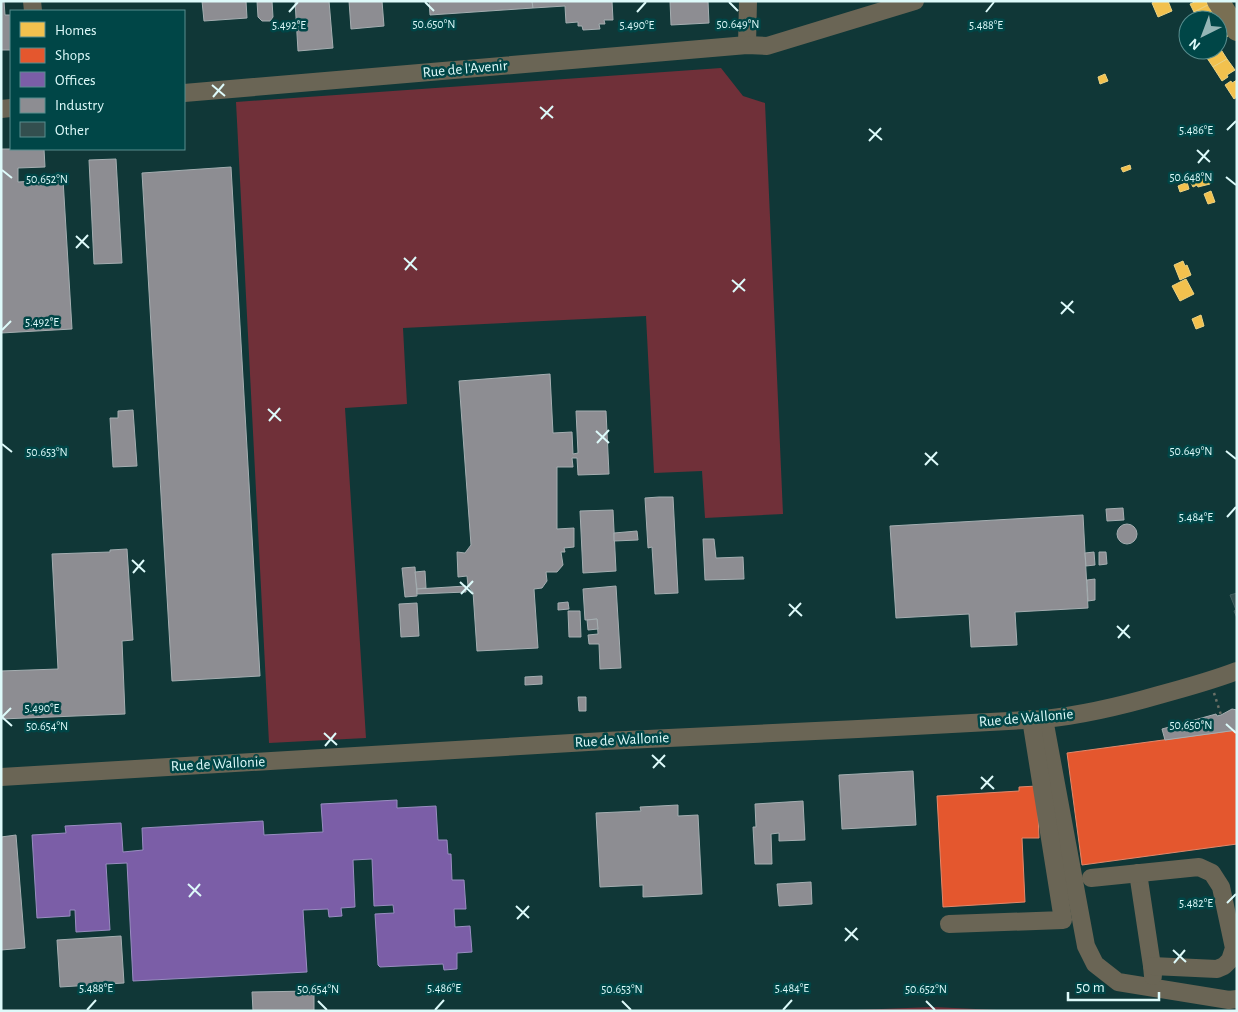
<svg xmlns="http://www.w3.org/2000/svg" width="1238" height="1012" viewBox="0 0 1238 1012" font-family="'Alegreya Sans',sans-serif">
	<rect width="100%" height="100%" fill="#103737"/>
	<g fill="#703039">
		<polygon points="721,68 743,96 765,103 783,514 705,518 702,471 654,473 646,316 403,328 407,404 345,408 366,738 269,743 236,102"/>
		<polygon points="933,1007 1020,1011 830,1011"/>
	</g>
	<g fill="#f2c14e" stroke="#ecd282">
		<polygon points="1155,1 1168,1 1172,11 1158,17 1152,3"/>
		<polygon points="1197,1 1206,1 1208,5 1194,12 1190,4"/>
		<polygon points="1208,5 1215,17 1209,20 1198,20 1194,12"/>
		<polygon points="1223,29 1228,36 1218,42 1218,32"/>
		<polygon points="1220,48 1227,59 1213,67 1205,55 1212,50 1213,53"/>
		<polygon points="1227,59 1235,70 1227,75 1228,77 1222,81 1213,67"/>
		<polygon points="1105,74 1108,81 1100,84 1098,77"/>
		<polygon points="1237,80 1237,97 1234,99 1225,85 1231,81 1232,83"/>
		<polygon points="1130,165 1131,169 1123,172 1121,168"/>
		<polygon points="1208,177 1210,184 1198,187 1197,185 1193,187 1191,183"/>
		<polygon points="1187,182 1189,189 1180,192 1178,186"/>
		<polygon points="1211,191 1215,202 1208,204 1204,194"/>
		<polygon points="1183,261 1185,266 1187,265 1191,275 1180,280 1174,265"/>
		<polygon points="1186,279 1194,294 1180,301 1172,286"/>
		<polygon points="1201,315 1204,326 1196,329 1192,319"/>
	</g>
	<g fill="#e4572e" stroke="#e2886b">
		<polygon points="1237,730 1237,844 1082,865 1067,753"/>
		<polygon points="1037,786 1039,838 1022,838 1025,902 943,907 937,796 1019,791 1019,787"/>
	</g>
	<polygon fill="#7b5ea7" stroke="#988dc0" points="397,800 397,808 436,806 438,840 447,840 448,854 451,854 452,880 464,880 466,909 454,909 455,927 470,926 472,952 457,953 457,969 444,970 443,964 380,967 378,965 375,914 394,913 393,905 374,906 372,859 353,860 355,907 341,908 342,916 329,917 328,909 303,910 307,972 133,981 127,863 106,864 110,930 76,932 75,910 70,910 70,916 37,918 32,835 66,833 65,826 121,823 123,852 143,850 142,828 263,821 264,835 323,832 321,804"/>
	<g fill="#8d8d92" stroke="#a5aeb1">
		<polygon points="1,1 4,1 5,15 11,15 11,50 1,50"/>
		<polygon points="202,1 246,1 247,18 204,21"/>
		<polygon points="257,1 272,1 273,17 270,21 262,21 258,17"/>
		<polygon points="295,1 329,1 333,48 298,51"/>
		<polygon points="349,1 382,1 384,26 351,29"/>
		<polygon points="429,1 532,1 533,8 430,15"/>
		<polygon points="532,1 612,1 613,20 604,20 605,24 599,24 600,29 583,30 582,26 578,26 578,22 566,23 565,6 533,8"/>
		<polygon points="670,1 708,1 709,23 671,25"/>
		<polygon points="1,149 44,149 45,167 18,168 18,182 63,179 72,329 1,333"/>
		<polygon points="116,159 122,263 94,264 89,160"/>
		<polygon points="231,167 260,676 172,681 142,173"/>
		<polygon points="550,374 553,433 572,432 573,454 578,453 576,411 606,411 609,474 578,475 577,458 572,458 573,467 557,467 557,529 574,528 574,547 564,548 565,552 561,552 563,565 557,572 546,572 547,581 542,588 534,589 538,648 477,651 473,592 468,586 467,576 458,577 457,552 465,553 471,545 459,381"/>
		<polygon points="133,410 137,466 113,467 110,418 118,418 118,411"/>
		<polygon points="659,497 673,497 678,593 655,594 652,547 648,548 645,498"/>
		<polygon points="1123,508 1124,520 1107,521 1106,509"/>
		<polygon points="613,510 616,571 583,573 580,511"/>
		<polygon points="1083,515 1088,608 1015,612 1017,645 971,647 969,614 896,618 890,526"/>
		<circle cx="1127" cy="534" r="10"/>
		<polygon points="637,531 638,540 614,541 614,533"/>
		<polygon points="703,539 714,539 716,558 743,557 744,579 705,580"/>
		<polygon points="127,549 133,640 122,641 125,714 1,719 1,671 58,669 52,554 110,552 110,550"/>
		<polygon points="1094,552 1095,565 1086,566 1085,553"/>
		<polygon points="1099,552 1106,552 1107,564 1099,565"/>
		<polygon points="415,567 417,596 405,597 402,568"/>
		<polygon points="425,571 426,588 417,589 415,572"/>
		<polygon points="1095,579 1095,600 1088,601 1087,580"/>
		<polygon points="466,586 466,592 417,594 417,589"/>
		<polygon points="616,586 621,668 600,669 599,644 589,644 588,635 598,634 597,619 585,620 583,589"/>
		<polygon points="568,602 569,609 558,610 558,603"/>
		<polygon points="417,603 419,636 401,637 399,604"/>
		<polygon points="568,611 580,611 581,637 569,637"/>
		<polygon points="597,619 598,629 588,630 587,620"/>
		<polygon points="542,676 542,684 525,685 525,677"/>
		<polygon points="578,697 586,697 586,711 579,711"/>
		<polygon points="1232,709 1237,710 1237,730 1165,740 1162,729 1216,714 1217,716 1221,715"/>
		<polygon points="913,771 916,825 842,829 839,775"/>
		<polygon points="803,801 805,840 779,841 779,833 771,834 772,864 755,864 753,827 756,827 755,804"/>
		<polygon points="678,805 678,816 698,815 702,894 643,897 643,885 600,887 596,813 641,811 640,807"/>
		<polygon points="16,835 25,948 1,950 1,837"/>
		<polygon points="811,882 812,904 779,906 777,884"/>
		<polygon points="121,936 124,983 60,987 57,940"/>
		<polygon points="314,991 314,1011 253,1011 252,992"/>
	</g>
	<polygon fill="#334f4f" stroke="#425f5f" points="1237,593 1237,618 1234,611 1236,610 1230,595"/>
	<g fill="none" stroke-linecap="round" stroke-linejoin="round">
		<polyline stroke="#6b7067" stroke-width="2.5" stroke-dasharray="2.5 4" stroke-linecap="butt" points="1214,693 1221,715"/>
		<g stroke="#6a6555" stroke-width="18">
			<polyline points="32,1 33,11"/>
			<polyline points="747,45 748,1"/>
			<polyline points="184,93 747,45 767,46 915,1"/>
			<polyline points="1,109 11,108"/>
			<polyline points="1044,719 1086,946 1095,964 1118,982 1229,1000 1237,999"/>
			<path d="M1,777L605,741L858,729L1044,719C1083,715 1121,706 1159,695C1185,688 1211,681 1237,671"/>
			<polyline points="1138,873 1152,966 1153,976"/>
			<polyline points="1091,878 1199,867 1212,873 1221,887 1234,948 1230,960 1224,966 1217,969 1152,966"/>
			<polyline points="949,924 1063,920 1031,719"/>
		</g>
		<polyline stroke="#796f53" stroke-width="22" points="1218,1 1237,30"/>
	</g>
	<path fill="none" stroke="#ddfafa" stroke-width="2" d="M425,2L434,11M729,2L738,11M289,12L298,2M637,12L646,2M986,12L994,2M212,85L225,96M213,97L224,84M540,107L553,118M541,119L553,106M869,129L882,140M1227,130L1236,121M869,141L881,128M1197,150L1210,162M1198,163L1209,150M2,170L12,178M1226,177L1236,185M76,236L89,248M76,248L88,235M404,258L417,270M405,270L416,257M732,280L745,291M733,292L745,279M1061,302L1074,313M1061,314L1073,301M2,330L11,321M268,409L281,421M269,421L280,408M596,431L609,443M597,443L609,430M2,444L12,452M1226,451L1236,459M925,453L938,465M925,465L937,452M1227,517L1236,507M132,560L145,572M133,573L144,560M460,582L473,594M461,594L473,581M789,604L802,616M789,616L801,603M1117,626L1130,638M1118,638L1129,625M2,717L11,708M2,717L12,726M1226,724L1236,733M324,733L337,745M325,746L336,733M652,755L665,767M653,768L665,755M981,777L994,789M981,789L993,776M188,884L201,896M189,897L200,884M1227,903L1236,894M516,906L529,918M517,919L529,906M845,928L858,940M845,941L857,928M1173,950L1186,962M1174,963L1185,950M318,1001L327,1010M622,1001L631,1010M926,1001L935,1010M87,1010L96,1000M435,1010L444,1000M783,1010L792,1000"/>
	<g text-anchor="middle" dominant-baseline="central" stroke-width="5" stroke-linejoin="round" paint-order="stroke">
		<g font-size="15" fill="#ddfafa" stroke="#004647">
			<text transform="translate(465 69) rotate(-5)">Rue de l'Avenir</text>
			<text transform="translate(1026 718) rotate(-5)">Rue de Wallonie</text>
			<text transform="translate(622 740) rotate(-3)">Rue de Wallonie</text>
			<text transform="translate(218 764) rotate(-3)">Rue de Wallonie</text>
		</g>
	</g>
	<g font-size="12" text-anchor="middle" fill="#ddfafa" stroke="#004647" stroke-width="5" stroke-linejoin="round" paint-order="stroke">
		<text x="434" y="28">50.650°N</text>
		<text x="738" y="28">50.649°N</text>
		<text x="289" y="29">5.492°E</text>
		<text x="637" y="29">5.490°E</text>
		<text x="986" y="29">5.488°E</text>
		<text x="1196" y="134">5.486°E</text>
		<text x="1191" y="181">50.648°N</text>
		<text x="47" y="183">50.652°N</text>
		<text x="42" y="326">5.492°E</text>
		<text x="1191" y="455">50.649°N</text>
		<text x="47" y="456">50.653°N</text>
		<text x="1196" y="521">5.484°E</text>
		<text x="42" y="712">5.490°E</text>
		<text x="1191" y="729">50.650°N</text>
		<text x="47" y="730">50.654°N</text>
		<text x="1196" y="907">5.482°E</text>
		<text x="96" y="992">5.488°E</text>
		<text x="444" y="992">5.486°E</text>
		<text x="792" y="992">5.484°E</text>
		<text x="318" y="993">50.654°N</text>
		<text x="622" y="993">50.653°N</text>
		<text x="926" y="993">50.652°N</text>
	</g>
	<rect width="1238" height="1012" fill="none" stroke="#ddfafa" stroke-width="5"/>
	<rect x="10" y="10" width="175" height="140" fill="#004647" stroke="#588e8f"/>
	<rect x="20" y="22" width="25" height="15" fill="#f2c14e" stroke="#588e8f"/>
	<text x="55" y="35" font-size="15" fill="#ddfafa">Homes</text>
	<rect x="20" y="48" width="25" height="15" fill="#e4572e" stroke="#588e8f"/>
	<text x="55" y="60" font-size="15" fill="#ddfafa">Shops</text>
	<rect x="20" y="72" width="25" height="15" fill="#7b5ea7" stroke="#588e8f"/>
	<text x="55" y="85" font-size="15" fill="#ddfafa">Offices</text>
	<rect x="20" y="98" width="25" height="15" fill="#8d8d92" stroke="#588e8f"/>
	<text x="55" y="110" font-size="15" fill="#ddfafa">Industry</text>
	<rect x="20" y="122" width="25" height="15" fill="#334f4f" stroke="#588e8f"/>
	<text x="55" y="135" font-size="15" fill="#ddfafa">Other</text>
	<g transform="translate(1203 35) rotate(222)"><circle r="24" fill="#004647" stroke="#588e8f"/>
	<path d="M0-4L9 19L0 12L-9 19Z" fill="#95b6b6"/>
	<text y="-8" font-size="14" font-weight="bold" text-anchor="middle" fill="#ddfafa">N</text>
	</g>
	<path d="M1068 992v8h91v-8" fill="none" stroke="#ddfafa" stroke-width="2.5"/>
	<text x="1076" y="992" font-size="15" fill="#ddfafa" stroke="#004647" stroke-width="4" paint-order="stroke">50 m</text>
</svg>
